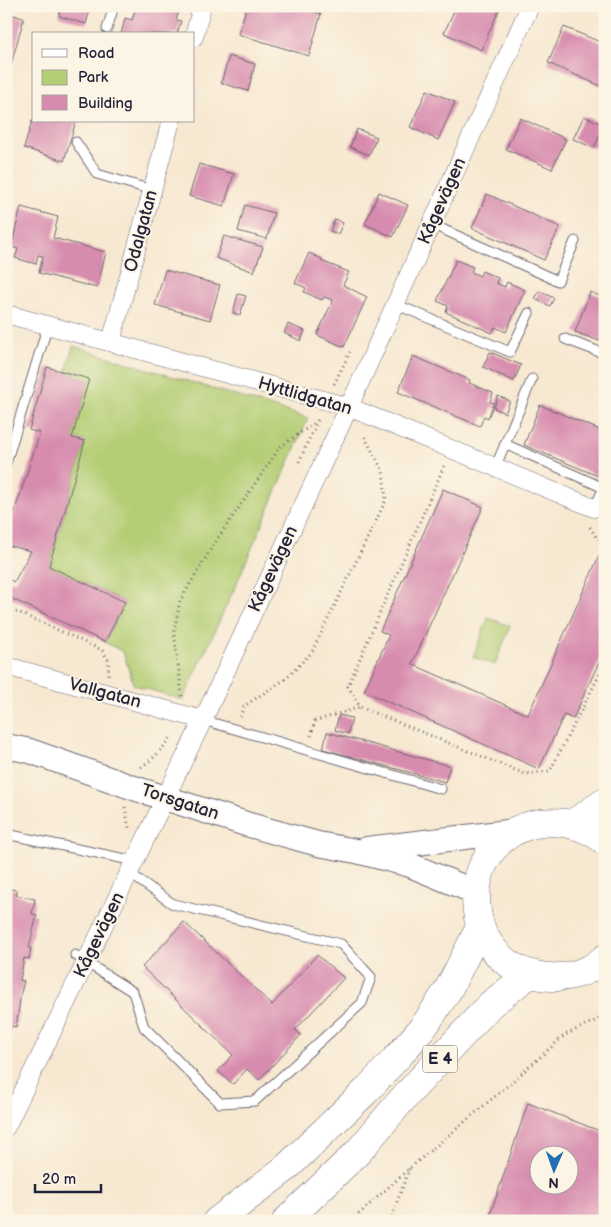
<svg xmlns="http://www.w3.org/2000/svg" width="611" height="1227" viewBox="0 0 611 1227" font-family="'Balsamiq Sans',sans-serif">
	<rect width="100%" height="100%" fill="#fcf5e5"/>
	<filter id="ink" filterUnits="userSpaceOnUse"><feTurbulence type="fractalNoise" baseFrequency=".02" numOctaves="2"/><feDisplacementMap in="SourceGraphic" scale="10" xChannelSelector="R" yChannelSelector="G"/><feConvolveMatrix kernelMatrix="1 2 1 2 8 2 1 2 1" color-interpolation-filters="sRGB"/></filter>
	<filter id="wash" filterUnits="userSpaceOnUse"><feTurbulence type="fractalNoise" baseFrequency=".0096" numOctaves="4" result="noise"/><feDisplacementMap in="SourceGraphic" scale="20" xChannelSelector="R" yChannelSelector="G"/><feGaussianBlur stdDeviation="1.12" result="paint"/><feColorMatrix in="noise" values="0 0 0 0 0 0 0 0 0 0 0 0 0 0 0 0 0 1.4 0 .05"/><feComposite in="paint" operator="in"/></filter>
	<g filter="url(#wash)">
		<rect width="100%" height="100%" fill="#f7e8d1"/>
		<g fill="#b4ce74" stroke="#6b7858">
			<polygon points="73,346 308,418 235,587 183,700 134,685 123,652 105,642 125,602 49,566 85,442 72,438 89,380 66,372"/>
			<polygon points="488,618 510,626 495,665 473,657"/>
		</g>
		<g id="blocks">
			<g fill="#d78bae" fill-rule="evenodd">
				<polygon points="61,6 91,6 86,24 59,16"/>
				<polygon points="136,6 181,6 176,20 181,21 177,34 121,34 125,18 132,20"/>
				<polygon points="247,6 304,6 303,9 321,14 309,56 238,34"/>
				<polygon points="456,6 501,6 481,50 444,33"/>
				<polygon points="6,13 24,18 8,75 6,75"/>
				<polygon points="564,27 605,44 605,83 603,87 548,63"/>
				<polygon points="229,56 255,64 248,91 221,83"/>
				<polygon points="427,90 455,102 438,140 410,127"/>
				<polygon points="584,116 604,125 594,148 573,139"/>
				<polygon points="520,118 566,139 552,169 506,149"/>
				<polygon points="32,121 76,121 64,161 24,148"/>
				<polygon points="357,129 377,137 369,155 350,147"/>
				<polygon points="199,164 234,174 224,206 189,196"/>
				<polygon points="379,192 408,205 393,237 365,224"/>
				<polygon points="487,194 560,227 544,260 472,228"/>
				<polygon points="245,205 274,213 267,239 238,231"/>
				<polygon points="21,207 58,217 53,238 106,252 97,288 39,273 43,256 38,255 36,264 15,258 18,249 11,247"/>
				<polygon points="335,219 343,223 338,234 330,231"/>
				<polygon points="224,236 263,247 254,272 216,258"/>
				<polygon points="309,253 322,259 321,261 349,272 343,285 367,297 344,347 317,335 333,300 324,297 322,300 304,292 306,288 295,283"/>
				<polygon points="456,260 473,267 471,272 480,276 482,271 498,278 496,283 505,287 507,282 525,290 506,332 495,327 492,333 446,312 448,306 437,301"/>
				<polygon points="165,270 220,285 210,320 155,305"/>
				<polygon points="539,291 554,298 550,306 535,299"/>
				<polygon points="590,292 605,298 605,343 575,332"/>
				<polygon points="238,294 246,296 240,315 233,313"/>
				<polygon points="288,324 305,331 301,341 284,333"/>
				<polygon points="490,352 521,365 514,381 483,367"/>
				<polygon points="413,356 470,380 469,383 493,393 490,402 494,403 488,418 484,416 480,426 398,392"/>
				<polygon points="47,367 89,379 72,438 85,441 49,566 125,602 105,642 6,596 6,578 14,582 31,551 6,545 6,538 40,433 29,430"/>
				<polygon points="498,396 510,401 505,413 494,408"/>
				<polygon points="540,405 605,432 605,479 524,445"/>
				<polygon points="443,489 483,507 412,664 528,715 599,556 605,559 605,649 573,719 564,715 539,769 364,691 389,635 380,631"/>
				<polygon points="339,715 352,718 348,734 335,730"/>
				<polygon points="327,732 450,766 445,782 323,749"/>
				<polygon points="10,889 17,890 16,895 35,899 32,914 37,915 29,948 31,948 29,959 24,958 20,980 24,981 21,993 16,1027 11,1026 8,1042 6,1042 6,893 9,894"/>
				<polygon points="184,922 272,1005 317,955 344,978 295,1030 301,1035 259,1080 247,1069 233,1084 218,1071 233,1055 142,967"/>
				<path d="M528,1103L605,1133V1221H488ZM538,1154H568V1184H538Z"/>
			</g>
		</g>
	</g>
	<g filter="url(#ink)">
		<use href="#blocks" fill-opacity="0" stroke="#6d6770" stroke-width="1"/>
		<g fill="none" stroke-linecap="round" stroke-linejoin="round">
			<g stroke="#6d6770" stroke-width="11">
				<g id="service">
					<polyline points="107,29 114,6"/>
					<polyline points="76,142 97,174 152,190"/>
					<polyline points="431,224 558,281 575,241"/>
					<polyline points="395,304 510,352 529,313"/>
					<polyline points="565,339 605,354"/>
					<polyline points="505,444 604,488 594,508"/>
					<polyline points="6,463 48,325"/>
					<polyline points="495,468 532,379"/>
					<polyline points="203,720 441,789"/>
					<polyline points="6,834 135,861"/>
					<polyline points="75,955 133,992 144,1027 220,1103 255,1101 362,1003 371,977 341,944 173,904 129,873"/>
				</g>
			</g>
			<g stroke="#6d6770" stroke-width="19">
				<g id="minor">
					<polyline points="194,37 202,6"/>
					<polyline points="6,314 349,407 594,508"/>
					<polyline points="111,342 171,121"/>
					<polyline points="6,666 203,720"/>
					<polyline points="6,1127 203,720 349,407 530,6"/>
				</g>
			</g>
			<g stroke="#6d6770" stroke-width="26">
				<g id="secondary">
					<polyline points="6,746 30,751 134,788 246,824 318,844 356,851 410,865 475,892"/>
					<polyline points="367,849 516,831"/>
				</g>
			</g>
			<g stroke="#6d6770" stroke-width="29">
				<g id="trunk">
					<polyline points="572,824 605,802"/>
					<path d="M605,841C586,826 565,820 541,823C454,835 455,963 541,976C563,980 588,974 605,958"/>
					<polyline points="217,1221 286,1168 366,1091 401,1053 425,1025 448,990 480,927"/>
					<polyline points="286,1221 358,1152 400,1102 491,1004 530,974"/>
				</g>
			</g>
			<g stroke="#6d6770" stroke-width="3" stroke-dasharray="1 4" stroke-linecap="butt">
				<polyline points="334,384 350,352"/>
				<polyline points="299,462 319,417"/>
				<polyline points="444,466 348,686 360,707 525,774 550,771 605,664"/>
				<polyline points="590,527 596,537 605,542"/>
				<polyline points="6,614 18,612 102,650 109,661 108,676"/>
				<polyline points="182,696 174,632 180,601 212,547 280,447 316,422"/>
				<polyline points="240,717 244,706 287,678 312,652 386,500 383,471 363,434"/>
				<polyline points="311,736 315,721 360,707"/>
				<path d="M141,767C153,759 163,749 171,737"/>
				<polyline points="125,807 129,828"/>
				<polyline points="351,1221 411,1167 512,1082 565,1035 605,1016"/>
				<polyline points="390,1221 410,1167"/>
			</g>
			<use href="#service" stroke="#fff" stroke-width="9"/>
			<use href="#minor" stroke="#fff" stroke-width="18"/>
			<use href="#secondary" stroke="#fff" stroke-width="24"/>
			<use href="#trunk" stroke="#fff" stroke-width="28"/>
		</g>
	</g>
	<g text-anchor="middle" dominant-baseline="central" stroke-width="4" stroke-linejoin="round" paint-order="stroke">
		<rect fill="#fcf5e5" stroke="#63616e" stroke-width="1" x="422.5" y="1045.5" width="35" height="27" rx="4"/>
		<g font-size="16" font-weight="bold" fill="#22223b">
			<text x="440" y="1059">E 4</text>
		</g>
		<g font-size="18" fill="#22223b" stroke="#fcf5e5">
			<text transform="translate(442 201) rotate(-66)">Kågevägen</text>
			<text transform="translate(141 231) rotate(-75)">Odalgatan</text>
			<text transform="translate(305 396) rotate(16)">Hyttlidgatan</text>
			<text transform="translate(273 569) rotate(-65)">Kågevägen</text>
			<text transform="translate(105 693) rotate(15)">Vallgatan</text>
			<text transform="translate(180 802) rotate(18)">Torsgatan</text>
			<text transform="translate(99 935) rotate(-64)">Kågevägen</text>
		</g>
	</g>
	<rect width="611" height="1227" fill="none" stroke="#fcf5e5" stroke-width="25"/>
	<rect x="32" y="32" width="162" height="90" fill="#fcf5e5" stroke="#a5a1a1"/>
	<rect x="42" y="49" width="25" height="8" fill="#ffffff" stroke="#a5a1a1"/>
	<text x="78" y="58" font-size="15" fill="#22223b">Road</text>
	<rect x="42" y="70" width="25" height="15" fill="#b4ce74" stroke="#a5a1a1"/>
	<text x="78" y="82" font-size="15" fill="#22223b">Park</text>
	<rect x="42" y="95" width="25" height="15" fill="#d78bae" stroke="#a5a1a1"/>
	<text x="78" y="108" font-size="15" fill="#22223b">Building</text>
	<g transform="translate(554 1170) rotate(182)"><circle r="24" fill="#fcf5e5" stroke="#a5a1a1"/>
	<path d="M0-4L9 19L0 12L-9 19Z" fill="#1f6fb2"/>
	<text y="-8" font-size="14" font-weight="bold" text-anchor="middle" fill="#22223b">N</text>
	</g>
	<path d="M35 1184v8h66v-8" fill="none" stroke="#22223b" stroke-width="2.5"/>
	<text x="42" y="1184" font-size="15" fill="#22223b" stroke="#fcf5e5" stroke-width="4" paint-order="stroke">20 m</text>
</svg>
